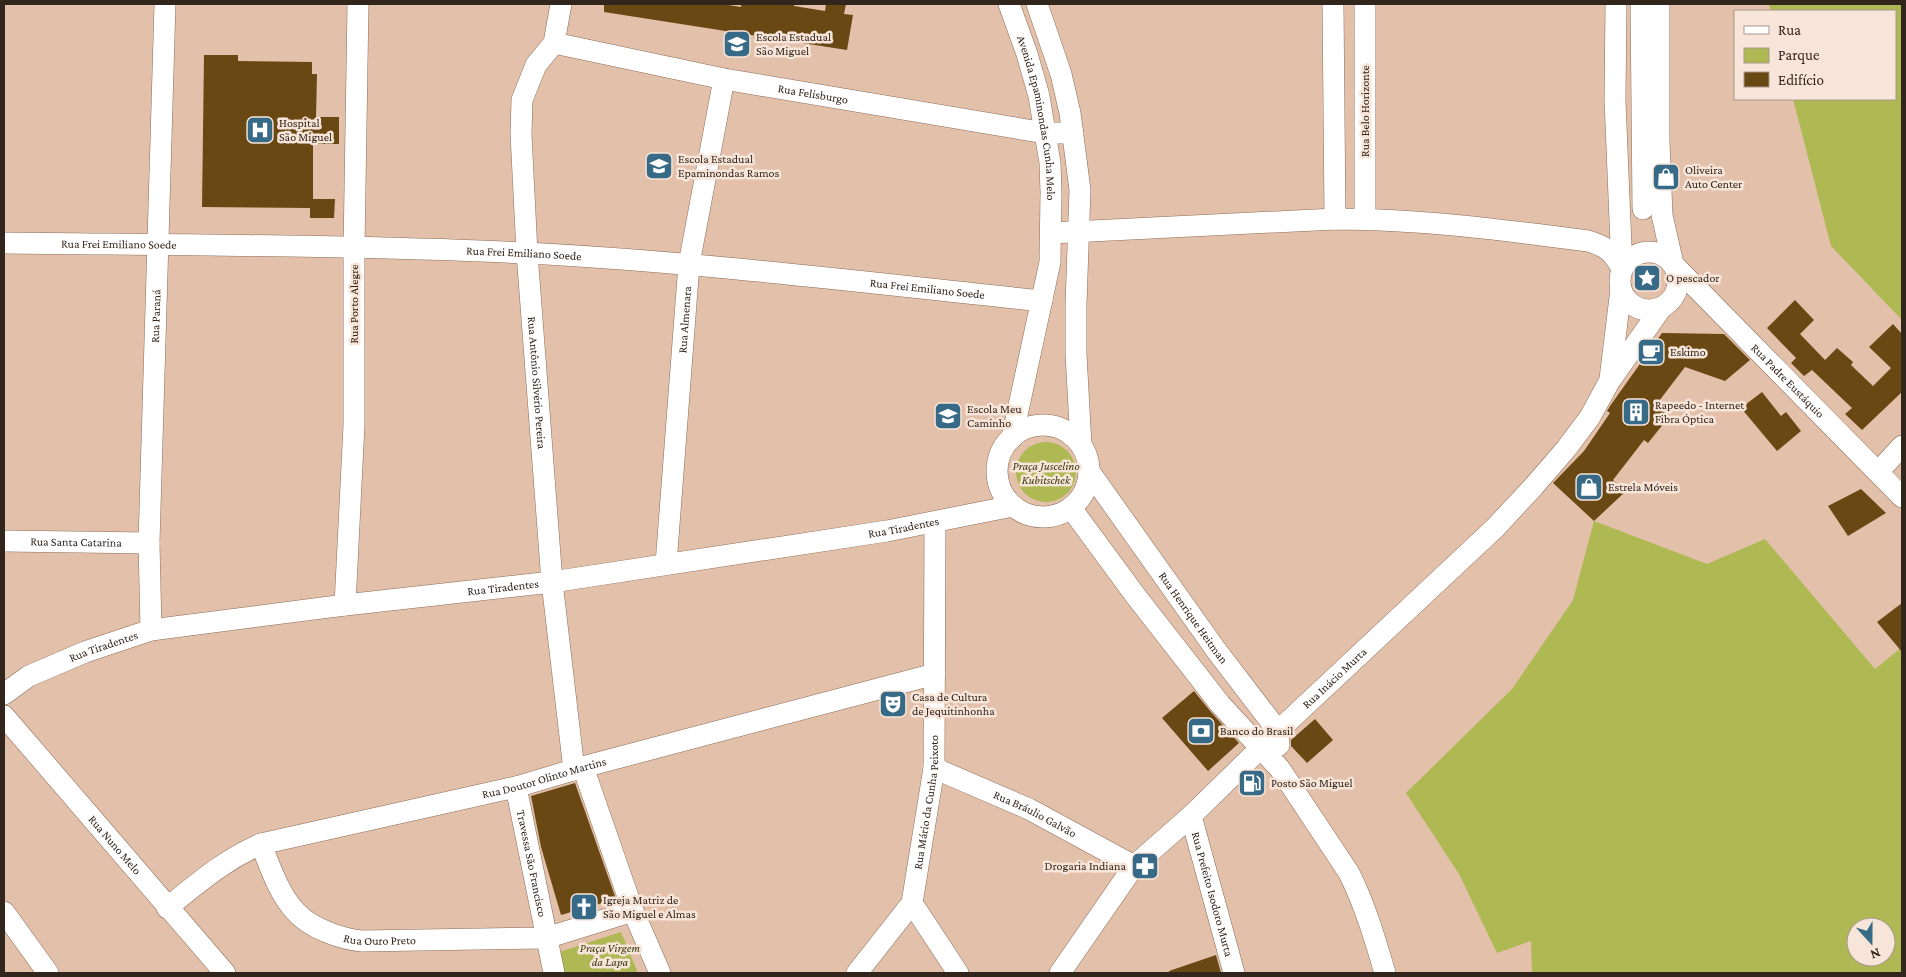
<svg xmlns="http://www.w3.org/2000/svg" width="1906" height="977" viewBox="0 0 1906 977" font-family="'Crimson Pro',serif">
	<rect width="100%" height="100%" fill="#e3c0aa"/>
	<g fill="#afb953" fill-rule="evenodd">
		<polygon points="1769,4 1902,4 1902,320 1831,246 1793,99 1895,99 1895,11 1771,11"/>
		<circle cx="1046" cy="472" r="30"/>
		<path d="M1594,521L1707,564L1765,539L1875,669L1902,647V973H1532L1531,941L1497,953L1459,874L1406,793L1512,689L1573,600ZM1856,927H1886V957H1856Z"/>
		<polygon points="621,932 638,973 564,973 559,952"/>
	</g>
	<g fill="#6a4813">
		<polygon points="604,4 722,4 741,7 741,4 794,4 794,6 825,11 826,4 846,4 844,14 853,15 847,50 604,12"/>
		<polygon points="204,55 238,55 238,61 312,62 312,74 317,74 316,117 339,117 339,144 313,144 313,199 335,199 334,218 310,218 310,208 202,207"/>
		<polygon points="1795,300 1814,320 1800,334 1825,360 1837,348 1853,362 1851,365 1873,386 1891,368 1869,347 1893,324 1902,334 1902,392 1862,430 1845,414 1852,408 1812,370 1804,376 1791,363 1796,358 1767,328"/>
		<polygon points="1662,333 1724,334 1750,360 1725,381 1685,367 1656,405 1669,417 1648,443 1644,440 1613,480 1625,492 1594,521 1553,483 1584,451 1610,413 1607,411 1610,406"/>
		<polygon points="1762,392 1781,416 1786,412 1801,431 1777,451 1741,408"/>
		<polygon points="1861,489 1886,513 1848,536 1828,506"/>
		<polygon points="1902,603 1902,652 1877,622"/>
		<polygon points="1194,691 1211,712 1239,743 1208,771 1162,718"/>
		<polygon points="1315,719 1333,740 1307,763 1291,746 1291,740"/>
		<polygon points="575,783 616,899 561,915 541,847 531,796"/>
		<polygon points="1216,955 1221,973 1169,973 1169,971"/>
	</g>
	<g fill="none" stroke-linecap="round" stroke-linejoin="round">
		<g stroke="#8b6c57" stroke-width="22">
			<g id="minor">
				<path id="s1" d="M561,4L554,43L536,65L522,100L521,134L527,253L552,582L574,770"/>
				<path id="s2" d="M1009,4L1027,54L1039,96L1050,163L1051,193L1050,262L1012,438"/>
				<polyline points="1037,4 1061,74 1070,113 1080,190 1076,305 1076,354 1081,445"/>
				<polyline points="1333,4 1335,219"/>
				<polyline points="1365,4 1365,219"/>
				<polyline points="1616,4 1615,101 1622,269"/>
				<polyline points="1641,4 1643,209"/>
				<path id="s3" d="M1659,4V141L1662,215L1673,264L1902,497"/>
				<path id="s4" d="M554,43L724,79L1045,133H1073"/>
				<path d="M1051,233L1335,219C1420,219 1504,230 1588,241C1606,246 1613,252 1622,269"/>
				<path id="s5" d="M4,243C178,245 353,245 527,253C699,262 871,283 1042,301"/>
				<circle cx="1649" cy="281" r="29"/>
				<polyline points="1610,379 1621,289"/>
				<circle cx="1043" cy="471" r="46"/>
				<path id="s6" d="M1089,471L1216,650L1278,731L1279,745"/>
				<polyline points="1878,472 1902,446"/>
				<path d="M1071,508L1135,595L1220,704L1280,769L1349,873C1365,905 1375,939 1385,973"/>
				<path id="s7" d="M4,541L149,543"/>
				<path id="s8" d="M666,564L689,264L724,79"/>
				<polyline points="345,605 354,425 354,249 358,4"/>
				<path id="s9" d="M151,630L149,543L165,4"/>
				<path id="s10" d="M4,694L29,676L85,652L151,630L345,605L552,582L887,531L1013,506"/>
				<path id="s11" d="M4,716L225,973"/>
				<polyline points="583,767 633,911 660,973"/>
				<path id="s12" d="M934,768L1029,809L1134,866"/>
				<path id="s13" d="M516,787L554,973"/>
				<path id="s14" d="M1191,816L1234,973"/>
				<path id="s15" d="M261,844C270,867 279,894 296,912C310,928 341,939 362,941L546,938L633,911"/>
				<polyline points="912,903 958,973"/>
				<path id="s16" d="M167,908C198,883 224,860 261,844L516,787L583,767L935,674"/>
				<polyline points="4,912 48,973"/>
				<path id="s17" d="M857,973L912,903L934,768L935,522"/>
				<path id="s18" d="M1060,973L1134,866L1191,816L1278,731L1495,528L1534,486L1566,449L1590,417L1609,382L1662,307"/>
			</g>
		</g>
		<use href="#minor" stroke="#fff" stroke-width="21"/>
	</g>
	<defs>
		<g id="school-square" transform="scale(1.4375)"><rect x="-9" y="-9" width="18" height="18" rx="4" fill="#366a86" stroke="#f7e5d9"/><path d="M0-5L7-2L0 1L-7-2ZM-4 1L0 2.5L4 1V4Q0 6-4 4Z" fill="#fff"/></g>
		<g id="hospital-square" transform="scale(1.4375)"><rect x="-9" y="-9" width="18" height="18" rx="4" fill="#366a86" stroke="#f7e5d9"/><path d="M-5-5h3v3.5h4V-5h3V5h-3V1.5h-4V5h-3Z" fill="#fff"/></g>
		<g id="shop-square" transform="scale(1.4375)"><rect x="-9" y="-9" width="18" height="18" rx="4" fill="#366a86" stroke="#f7e5d9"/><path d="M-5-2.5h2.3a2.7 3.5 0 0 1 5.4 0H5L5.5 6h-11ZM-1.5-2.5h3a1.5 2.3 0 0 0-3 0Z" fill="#fff"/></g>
		<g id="sight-square" transform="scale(1.4375)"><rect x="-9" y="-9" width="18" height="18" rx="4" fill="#366a86" stroke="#f7e5d9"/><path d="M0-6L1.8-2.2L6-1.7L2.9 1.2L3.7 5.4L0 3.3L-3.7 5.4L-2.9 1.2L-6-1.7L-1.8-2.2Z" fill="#fff"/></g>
		<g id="cafe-square" transform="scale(1.4375)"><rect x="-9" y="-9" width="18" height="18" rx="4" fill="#366a86" stroke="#f7e5d9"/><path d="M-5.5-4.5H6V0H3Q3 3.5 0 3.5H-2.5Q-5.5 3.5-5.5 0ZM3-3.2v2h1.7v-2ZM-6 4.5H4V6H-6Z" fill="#fff"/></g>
		<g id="building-square" transform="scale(1.4375)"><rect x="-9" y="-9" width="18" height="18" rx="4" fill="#366a86" stroke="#f7e5d9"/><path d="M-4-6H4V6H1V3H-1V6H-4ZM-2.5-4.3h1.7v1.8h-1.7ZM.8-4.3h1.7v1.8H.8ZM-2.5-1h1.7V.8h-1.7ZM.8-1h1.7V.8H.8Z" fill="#fff"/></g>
		<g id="theatre-square" transform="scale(1.4375)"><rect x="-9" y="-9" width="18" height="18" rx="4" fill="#366a86" stroke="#f7e5d9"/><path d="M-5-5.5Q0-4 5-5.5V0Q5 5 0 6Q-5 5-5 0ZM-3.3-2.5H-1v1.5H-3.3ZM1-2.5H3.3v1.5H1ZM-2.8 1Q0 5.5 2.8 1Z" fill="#fff"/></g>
		<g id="bank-square" transform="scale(1.4375)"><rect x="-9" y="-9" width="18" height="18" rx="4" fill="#366a86" stroke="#f7e5d9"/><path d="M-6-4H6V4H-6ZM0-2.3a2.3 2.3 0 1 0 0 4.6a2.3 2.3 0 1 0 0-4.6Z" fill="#fff"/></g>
		<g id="fuel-square" transform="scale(1.4375)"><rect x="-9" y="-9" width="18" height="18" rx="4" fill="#366a86" stroke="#f7e5d9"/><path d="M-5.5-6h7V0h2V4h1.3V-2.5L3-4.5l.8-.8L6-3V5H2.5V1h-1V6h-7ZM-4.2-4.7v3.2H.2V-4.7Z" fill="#fff"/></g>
		<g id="pharmacy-square" transform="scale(1.4375)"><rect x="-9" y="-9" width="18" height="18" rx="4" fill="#366a86" stroke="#f7e5d9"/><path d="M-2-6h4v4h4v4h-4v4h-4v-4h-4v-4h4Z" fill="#fff"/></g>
		<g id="church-square" transform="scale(1.4375)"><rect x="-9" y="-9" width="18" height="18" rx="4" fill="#366a86" stroke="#f7e5d9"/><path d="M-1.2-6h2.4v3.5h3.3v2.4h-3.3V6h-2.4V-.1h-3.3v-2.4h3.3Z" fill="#fff"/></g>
	</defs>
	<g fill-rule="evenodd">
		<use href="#school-square" x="737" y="44"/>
		<use href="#hospital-square" x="260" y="130"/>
		<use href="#school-square" x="659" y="166"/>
		<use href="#shop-square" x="1666" y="177"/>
		<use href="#sight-square" x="1647" y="278"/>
		<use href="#cafe-square" x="1651" y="352"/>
		<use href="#building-square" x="1636" y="412"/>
		<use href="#school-square" x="948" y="416"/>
		<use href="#shop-square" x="1589" y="487"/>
		<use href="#theatre-square" x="893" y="704"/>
		<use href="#bank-square" x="1201" y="731"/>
		<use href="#fuel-square" x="1252" y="783"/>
		<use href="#pharmacy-square" x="1145" y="866"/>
		<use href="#church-square" x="584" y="907"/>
	</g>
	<g text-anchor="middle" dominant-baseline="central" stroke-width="5" stroke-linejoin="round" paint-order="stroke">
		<g font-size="12" fill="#32251c" stroke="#f7e5d9" text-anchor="start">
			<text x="756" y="37">Escola Estadual<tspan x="756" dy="14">São Miguel</tspan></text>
			<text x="279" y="123">Hospital<tspan x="279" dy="14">São Miguel</tspan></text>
			<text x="678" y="159">Escola Estadual<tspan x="678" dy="14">Epaminondas Ramos</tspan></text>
			<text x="1685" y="170">Oliveira<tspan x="1685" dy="14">Auto Center</tspan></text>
			<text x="1666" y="278">O pescador</text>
			<text x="1670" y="352">Eskimo</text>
			<text x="1655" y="405">Rapeedo - Internet<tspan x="1655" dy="14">Fibra Óptica</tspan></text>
			<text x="967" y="409">Escola Meu<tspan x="967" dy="14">Caminho</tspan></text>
			<text x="1608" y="487">Estrela Móveis</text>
			<text x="912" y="697">Casa de Cultura<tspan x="912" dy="14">de Jequitinhonha</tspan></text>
			<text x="1220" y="731">Banco do Brasil</text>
			<text x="1271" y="783">Posto São Miguel</text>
			<text x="1126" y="866" text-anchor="end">Drogaria Indiana</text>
			<text x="603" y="900">Igreja Matriz de<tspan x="603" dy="14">São Miguel e Almas</tspan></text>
		</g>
		<g font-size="12" fill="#32251c" stroke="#f7e5d9">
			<text stroke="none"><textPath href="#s4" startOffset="264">Rua Felisburgo</textPath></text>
			<text transform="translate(1365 111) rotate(-90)">Rua Belo Horizonte</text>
			<text stroke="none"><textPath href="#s2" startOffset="118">Avenida Epaminondas Cunha Melo</textPath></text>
			<text stroke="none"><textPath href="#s5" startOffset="115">Rua Frei Emiliano Soede</textPath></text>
			<text stroke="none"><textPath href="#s5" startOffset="520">Rua Frei Emiliano Soede</textPath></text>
			<text stroke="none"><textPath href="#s5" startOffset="925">Rua Frei Emiliano Soede</textPath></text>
			<text transform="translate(354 304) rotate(-90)">Rua Porto Alegre</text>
			<text stroke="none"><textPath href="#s9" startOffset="314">Rua Paraná</textPath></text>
			<text stroke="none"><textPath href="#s8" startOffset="245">Rua Almenara</textPath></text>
			<text stroke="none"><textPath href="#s3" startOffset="425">Rua Padre Eustáquio</textPath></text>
			<text stroke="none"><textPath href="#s1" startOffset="389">Rua Antônio Silvério Pereira</textPath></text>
			<text stroke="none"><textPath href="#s10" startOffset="921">Rua Tiradentes</textPath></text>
			<text stroke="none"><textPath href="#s7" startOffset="72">Rua Santa Catarina</textPath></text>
			<text stroke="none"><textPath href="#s10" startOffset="516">Rua Tiradentes</textPath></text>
			<text stroke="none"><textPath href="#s6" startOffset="180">Rua Henrique Heitman</textPath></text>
			<text stroke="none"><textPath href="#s10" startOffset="111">Rua Tiradentes</textPath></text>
			<text stroke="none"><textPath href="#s18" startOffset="405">Rua Inácio Murta</textPath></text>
			<text stroke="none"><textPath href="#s16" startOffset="405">Rua Doutor Olinto Martins</textPath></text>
			<text stroke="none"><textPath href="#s17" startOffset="191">Rua Mário da Cunha Peixoto</textPath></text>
			<text stroke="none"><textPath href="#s12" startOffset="111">Rua Bráulio Galvão</textPath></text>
			<text stroke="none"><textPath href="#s11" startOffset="170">Rua Nuno Melo</textPath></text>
			<text stroke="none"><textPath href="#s13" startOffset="78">Travessa São Francisco</textPath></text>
			<text stroke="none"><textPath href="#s14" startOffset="81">Rua Prefeito Isodoro Murta</textPath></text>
			<text stroke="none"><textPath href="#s15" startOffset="168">Rua Ouro Preto</textPath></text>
		</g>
		<g font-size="12" font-style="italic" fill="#383c0e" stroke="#f7e5d9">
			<text x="1046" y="466">Praça Juscelino<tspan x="1046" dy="14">Kubitschek</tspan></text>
			<text x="610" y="948">Praça Virgem<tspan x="610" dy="14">da Lapa</tspan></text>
		</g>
	</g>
	<rect width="1906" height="977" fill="none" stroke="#32251c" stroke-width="10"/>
	<rect x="1734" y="10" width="162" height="90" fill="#f7e5d9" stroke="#a8988d"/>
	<rect x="1744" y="26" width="25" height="8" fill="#ffffff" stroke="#a8988d"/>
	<text x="1778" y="35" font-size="15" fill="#32251c">Rua</text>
	<rect x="1744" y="48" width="25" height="15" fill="#afb953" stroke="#a8988d"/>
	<text x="1778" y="60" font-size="15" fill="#32251c">Parque</text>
	<rect x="1744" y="72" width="25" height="15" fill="#6a4813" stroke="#a8988d"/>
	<text x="1778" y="85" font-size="15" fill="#32251c">Edifício</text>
	<g transform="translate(1871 942) rotate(159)"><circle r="24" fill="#f7e5d9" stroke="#a8988d"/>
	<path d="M0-4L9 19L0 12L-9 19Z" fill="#366a86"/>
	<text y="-8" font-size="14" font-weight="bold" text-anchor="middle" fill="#32251c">N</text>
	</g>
</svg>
